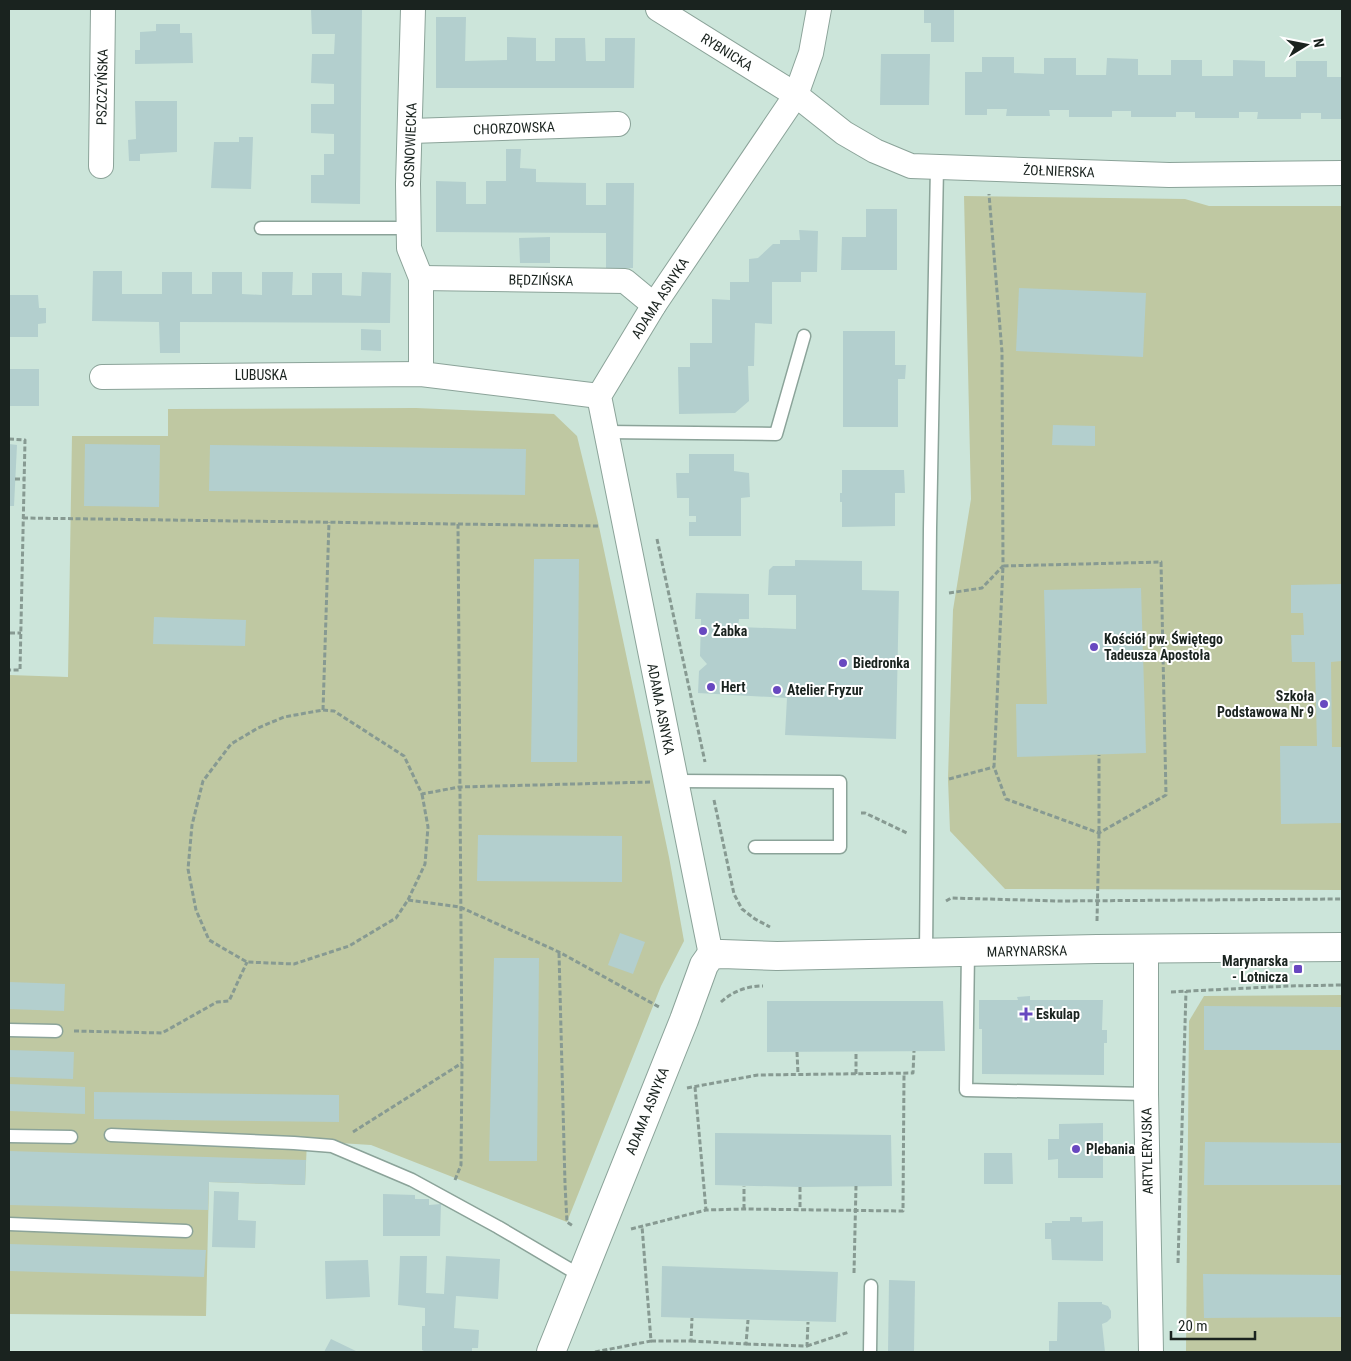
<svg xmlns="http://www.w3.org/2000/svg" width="1351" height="1361" viewBox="0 0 1351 1361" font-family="'Roboto Condensed',sans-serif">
	<rect width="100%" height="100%" fill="#cce5da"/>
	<g fill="#bfc8a2">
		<polygon points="964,196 1185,199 1209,206 1342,206 1342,890 1005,889 950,831 948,779 953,610 971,499"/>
		<polygon points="416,408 554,414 577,436 598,522 669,857 684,941 661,986 567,1222 371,1145 307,1141 305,1185 209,1182 206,1316 9,1314 9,675 68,677 72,436 168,436 168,409"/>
		<polygon points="1342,995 1342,1352 1186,1352 1189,1021 1204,996"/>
	</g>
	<g fill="#b3cfce">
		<polygon points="311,9 362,9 360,204 311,203 311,175 324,175 324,154 334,154 334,134 311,133 311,104 334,104 334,84 311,83 312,54 334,54 335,34 312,34"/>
		<polygon points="924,9 954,9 954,42 931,42 931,23 924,23"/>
		<polygon points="436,17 466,17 465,61 507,60 507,37 536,38 536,61 555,61 555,38 585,38 586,61 605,61 605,38 635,38 634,88 436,88"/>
		<polygon points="156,24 180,24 180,33 192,33 193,63 135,64 135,50 140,50 140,32 156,31"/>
		<polygon points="881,54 930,54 929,105 880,105"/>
		<polygon points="982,57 1014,57 1014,73 1044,74 1044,58 1076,58 1076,75 1106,75 1107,58 1138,59 1138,75 1171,75 1171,60 1202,60 1202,76 1233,76 1233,60 1265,61 1265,77 1296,77 1296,61 1327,61 1327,77 1342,77 1342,119 1321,119 1321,113 1301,113 1301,119 1257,119 1258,112 1239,112 1239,118 1195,118 1195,112 1176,112 1176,117 1131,117 1131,111 1112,111 1112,117 1069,117 1069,110 1049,110 1050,116 1006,116 1007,109 987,109 987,115 965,115 965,72 982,72"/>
		<polygon points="135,101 177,101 177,152 140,154 140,161 129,161 128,140 136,139"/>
		<polygon points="239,137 253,137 251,189 211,188 214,142 239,142"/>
		<polygon points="506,149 521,149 520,168 536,169 536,182 586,183 586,205 606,205 606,183 634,183 633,268 606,268 606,233 436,232 436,181 466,182 466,204 486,204 486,181 506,181"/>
		<polygon points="866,209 897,209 897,270 841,270 842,237 866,237"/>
		<polygon points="799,230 818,231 817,272 801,272 801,282 772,282 772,324 755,323 754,366 748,366 749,401 735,413 679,414 678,367 690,367 690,343 712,343 712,299 730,300 730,282 749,282 749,259 758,258 773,244 780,244 780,240 800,240"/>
		<polygon points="550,237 550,263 520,263 519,238"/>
		<polygon points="93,271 122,271 122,294 162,294 162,272 192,272 192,294 212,294 212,272 242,272 242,294 262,295 262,272 293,272 292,295 312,295 312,273 342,273 342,295 361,296 362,272 391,273 390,323 180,322 180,353 160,353 159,322 92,321"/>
		<polygon points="1019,288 1146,293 1143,357 1016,351"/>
		<polygon points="9,295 38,295 39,308 46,308 46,323 38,324 38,337 9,337"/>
		<polygon points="361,329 381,330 381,351 361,350"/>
		<polygon points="843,331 895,331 895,365 906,365 905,379 898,379 898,427 843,427"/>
		<rect x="9" y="369" width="30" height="37"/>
		<polygon points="1053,425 1095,426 1095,446 1052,445"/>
		<polygon points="9,444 17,445 14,506 9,506"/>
		<polygon points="85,444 160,445 159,507 84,506"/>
		<polygon points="210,445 526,449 525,495 209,491"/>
		<polygon points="689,454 734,454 734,471 749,473 750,497 741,498 741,536 689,536 689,522 696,522 696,516 689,516 689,498 677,498 676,473 689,473"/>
		<polygon points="842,470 904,470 905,493 895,493 895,526 842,527 842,502 840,502 840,493 842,493"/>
		<polygon points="534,559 579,559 577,762 531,762"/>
		<polygon points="795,560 862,561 862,590 899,591 896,739 785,735 787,698 698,693 699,671 707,664 700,656 701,619 695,619 696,593 749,594 749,619 739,619 738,627 796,629 796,595 768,595 769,570 773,566 795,566"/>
		<polygon points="1342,584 1342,661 1331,662 1332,747 1342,747 1342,823 1281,824 1280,746 1317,746 1315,662 1292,662 1291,635 1304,635 1303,613 1291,613 1291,585"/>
		<polygon points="1141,588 1146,753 1017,757 1016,704 1047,704 1044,590"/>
		<polygon points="154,617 246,620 245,646 153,644"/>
		<polygon points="478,835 622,836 622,882 477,881"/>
		<polygon points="620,933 645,942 633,974 608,965"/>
		<polygon points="494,958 539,958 537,1161 489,1161"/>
		<polygon points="9,982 65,984 64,1011 9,1009"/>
		<polygon points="1030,996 1030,1000 1103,1000 1102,1030 1107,1030 1107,1043 1104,1043 1104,1075 982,1074 982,1029 979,1029 979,1000 1018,1000 1017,997"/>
		<polygon points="767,1001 943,1001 945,1051 767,1052"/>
		<polygon points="1204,1006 1342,1007 1342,1050 1204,1050"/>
		<polygon points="9,1050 74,1052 73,1079 9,1077"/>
		<polygon points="9,1084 85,1087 85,1114 9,1111"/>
		<polygon points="94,1092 339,1095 339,1122 94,1119"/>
		<polygon points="1103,1123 1103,1178 1058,1178 1058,1159 1048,1160 1048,1139 1059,1139 1059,1124"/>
		<polygon points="715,1133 891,1135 892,1186 800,1187 715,1185"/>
		<polygon points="1205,1142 1342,1143 1342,1185 1204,1185"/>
		<polygon points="9,1151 306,1160 305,1185 209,1182 208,1210 9,1205"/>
		<polygon points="984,1153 1012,1153 1013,1184 984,1184"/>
		<polygon points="214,1191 239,1192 238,1220 256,1221 255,1248 212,1247"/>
		<polygon points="383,1194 415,1195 415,1199 429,1199 429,1205 441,1204 440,1236 383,1236"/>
		<polygon points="1070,1217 1082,1217 1082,1222 1103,1221 1103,1261 1052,1260 1051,1239 1045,1239 1045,1223 1052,1223 1052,1221 1070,1221"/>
		<polygon points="9,1244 206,1250 204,1277 9,1271"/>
		<polygon points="400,1256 427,1256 426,1293 444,1294 446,1256 500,1259 498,1299 456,1296 454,1328 479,1330 478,1348 472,1348 472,1352 426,1352 422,1350 422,1326 425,1326 425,1308 398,1305"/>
		<polygon points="368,1260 370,1297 326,1299 325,1261"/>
		<polygon points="662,1266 838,1272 836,1322 661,1317"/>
		<polygon points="1203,1274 1342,1275 1342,1317 1204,1318"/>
		<polygon points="889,1280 915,1281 914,1352 888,1352"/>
		<polygon points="1058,1302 1102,1302 1102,1304 1108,1306 1111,1311 1111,1318 1107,1322 1102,1324 1105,1352 1049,1352 1049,1341 1057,1341"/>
		<polygon points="331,1339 358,1352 324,1352"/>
	</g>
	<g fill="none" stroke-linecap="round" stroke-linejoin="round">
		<g stroke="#8ba399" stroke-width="15">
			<g id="lane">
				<polyline points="261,228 409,228"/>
				<polyline points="605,432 776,434 804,336"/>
				<polyline points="675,781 840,782 840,847 755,847"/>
				<polyline points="968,952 966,1090 1146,1094"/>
				<polyline points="926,953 930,529 937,167"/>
				<polyline points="9,1030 56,1031"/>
				<polyline points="111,1135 294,1143 332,1146 412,1180 498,1227 581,1276"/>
				<polyline points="9,1136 71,1137"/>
				<polyline points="9,1224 186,1231"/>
				<polyline points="870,1352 871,1286"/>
			</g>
		</g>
		<g stroke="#8ba399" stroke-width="26">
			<g id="street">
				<polyline points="413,9 408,184 409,248 421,278 421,374"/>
				<polyline points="658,9 796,95 844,133 875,151 911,166 1169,175 1342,173"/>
				<polyline points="411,131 618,124"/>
				<polyline points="101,166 103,9"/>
				<polyline points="421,278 625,281 654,305"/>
				<polyline points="102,377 421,374 599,396"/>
				<polyline points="1146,949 1146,1094 1151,1352"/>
				<polyline points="711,955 599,396 654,305 796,95 811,53 819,9"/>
			</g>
		</g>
		<g stroke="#8ba399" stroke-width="30">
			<polyline id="secondary" points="551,1352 684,1020 704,965 711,955 722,954 777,956 1097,949 1342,947"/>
		</g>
		<g stroke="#879a92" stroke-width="3" stroke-dasharray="5 2.5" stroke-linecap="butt">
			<polyline points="9,439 25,440 20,670 9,670"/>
			<polyline points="15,479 23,479"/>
			<polyline points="23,518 600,526"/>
			<polyline points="657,539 705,762"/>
			<polygon points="1161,562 1166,795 1099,833 1006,799 994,767 1003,566"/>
			<polyline points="949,593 982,588 1003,566 1002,352 989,194"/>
			<polyline points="10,633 21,633"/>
			<polyline points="323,710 329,522"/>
			<polyline points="949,779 994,767"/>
			<polyline points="650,782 459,787 422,794 404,756 334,711 323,710 284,717 258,728 231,744 203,781 192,825 188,869 196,910 209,940 247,962 294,964 349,946 396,918 408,900 460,907 559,952 659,1007"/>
			<polyline points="714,800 734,894 742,909 755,919 770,927"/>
			<polyline points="861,813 865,813 907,833"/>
			<polyline points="408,900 425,864 428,827 422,794"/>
			<polyline points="946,901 951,898 1058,901 1342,899"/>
			<polyline points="1097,921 1099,833 1099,755"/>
			<polyline points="559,953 565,1184 567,1222 573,1226"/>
			<polyline points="1171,992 1289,986 1342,985"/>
			<path d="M721,1002C733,991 747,986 763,986"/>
			<polyline points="74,1031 162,1033 217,1002 229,1001 247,962"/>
			<polyline points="797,1052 798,1074"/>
			<polyline points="856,1074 856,1052"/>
			<polyline points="695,1087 706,1210"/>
			<polyline points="687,1088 758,1075 913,1073 914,1051"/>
			<polyline points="353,1132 462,1063"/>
			<polyline points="455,1180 461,1165 462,1062 458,524"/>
			<polyline points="800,1187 800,1209"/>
			<polyline points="744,1209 744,1186"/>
			<polyline points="631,1229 706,1210 744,1209 903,1211 904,1074"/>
			<polyline points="1178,1263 1186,991"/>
			<polyline points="854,1273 856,1186"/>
			<polyline points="651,1341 691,1341 692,1318"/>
			<polyline points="691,1341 746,1344 748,1320"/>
			<polyline points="746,1344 807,1346 808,1322"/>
			<polyline points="807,1346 849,1332"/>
			<polyline points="595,1352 651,1341 642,1226"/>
		</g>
		<use href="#lane" stroke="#fff" stroke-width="12"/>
		<use href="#street" stroke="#fff" stroke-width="24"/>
		<use href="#secondary" stroke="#fff" stroke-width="28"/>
	</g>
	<g fill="#6848c0" stroke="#fff" stroke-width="2">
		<circle cx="703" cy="631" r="5"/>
		<circle cx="1094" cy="647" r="5"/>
		<circle cx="843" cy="663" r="5"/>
		<circle cx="711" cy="687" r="5"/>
		<circle cx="777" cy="690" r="5"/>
		<circle cx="1324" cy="704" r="5"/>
		<rect x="1293" y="964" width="10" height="10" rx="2.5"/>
		<path d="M1023.5 1006.5h5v5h5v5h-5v5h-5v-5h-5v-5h5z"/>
		<circle cx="1076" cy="1149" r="5"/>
	</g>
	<g text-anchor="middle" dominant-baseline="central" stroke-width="4" stroke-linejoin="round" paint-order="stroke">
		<g font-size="14" fill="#1a231f" stroke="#fff">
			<text transform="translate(727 52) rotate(32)">RYBNICKA</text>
			<text transform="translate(102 87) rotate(-89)">PSZCZYŃSKA</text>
			<text transform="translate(514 128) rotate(-2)">CHORZOWSKA</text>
			<text transform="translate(410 145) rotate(-88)">SOSNOWIECKA</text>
			<text transform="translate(1059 171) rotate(2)">ŻOŁNIERSKA</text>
			<text transform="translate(541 280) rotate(1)">BĘDZIŃSKA</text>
			<text transform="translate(660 298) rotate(-57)">ADAMA ASNYKA</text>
			<text x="261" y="375">LUBUSKA</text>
			<text transform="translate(661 709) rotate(79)">ADAMA ASNYKA</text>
			<text transform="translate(1027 951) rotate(-1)">MARYNARSKA</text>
			<text transform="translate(647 1111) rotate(-68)">ADAMA ASNYKA</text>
			<text transform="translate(1147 1151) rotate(-91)">ARTYLERYJSKA</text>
		</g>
		<g font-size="14" font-weight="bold" fill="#1a231f" stroke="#fff" text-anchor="start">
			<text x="713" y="631">Żabka</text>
			<text x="1104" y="639">Kościół pw. Świętego<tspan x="1104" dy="16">Tadeusza Apostoła</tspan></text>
			<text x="853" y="663">Biedronka</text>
			<text x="721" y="687">Hert</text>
			<text x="787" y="690">Atelier Fryzur</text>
			<text x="1314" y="696" text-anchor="end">Szkoła<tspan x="1314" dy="16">Podstawowa Nr 9</tspan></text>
			<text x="1288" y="961" text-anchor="end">Marynarska<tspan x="1288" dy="16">- Lotnicza</tspan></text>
			<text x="1036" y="1014">Eskulap</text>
			<text x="1086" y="1149">Plebania</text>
		</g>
	</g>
	<rect width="1351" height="1361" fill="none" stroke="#1a231f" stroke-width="20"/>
	<g transform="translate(1306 45) rotate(80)" stroke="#ffffff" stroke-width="4" paint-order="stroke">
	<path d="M0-4L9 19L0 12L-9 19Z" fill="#1a231f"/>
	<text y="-8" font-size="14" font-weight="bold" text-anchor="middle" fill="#1a231f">N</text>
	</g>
	<path d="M1171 1331v8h84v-8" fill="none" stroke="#1a231f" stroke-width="2.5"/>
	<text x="1178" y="1331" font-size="15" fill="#1a231f" stroke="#ffffff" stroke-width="4" paint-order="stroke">20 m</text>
</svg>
